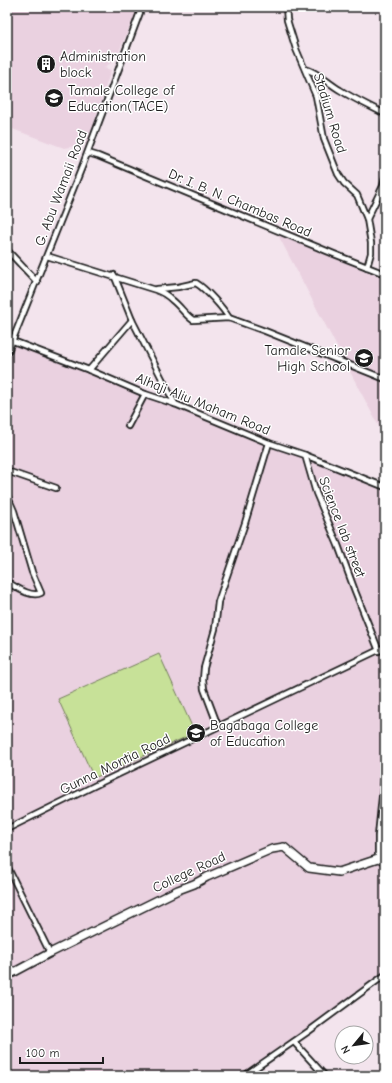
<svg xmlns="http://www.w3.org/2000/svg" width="392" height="1083" viewBox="0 0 392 1083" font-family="'Comic Neue',sans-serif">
	<rect width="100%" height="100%" fill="#f3e4ed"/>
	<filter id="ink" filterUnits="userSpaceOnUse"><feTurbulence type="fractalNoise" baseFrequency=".025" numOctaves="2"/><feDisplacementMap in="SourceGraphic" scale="8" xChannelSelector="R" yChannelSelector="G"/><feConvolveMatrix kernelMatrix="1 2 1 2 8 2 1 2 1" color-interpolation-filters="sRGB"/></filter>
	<g filter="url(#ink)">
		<g fill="#ead1e0">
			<polygon points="7,7 138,7 118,54 112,62 104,68 111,70 87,144 64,148 7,127"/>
			<polygon points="278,235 385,279 385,438"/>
			<polygon points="22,345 385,490 385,975 241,1076 7,1076 7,362 14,346"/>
		</g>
		<polygon fill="#c7e198" stroke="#727e5a" points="159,654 195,733 94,778 58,699"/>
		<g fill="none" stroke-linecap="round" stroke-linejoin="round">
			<g stroke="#1c1c1c" stroke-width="8">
				<g id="street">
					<polyline points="286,7 287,20 296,49 316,96 324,139 338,174 344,183 357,195 367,219"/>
					<path d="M305,69C318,72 328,83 340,90C354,99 370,106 385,114"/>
					<polyline points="88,153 98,156 334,254 385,274"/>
					<polyline points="7,250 37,282"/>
					<path d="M47,256L156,290C162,292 167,295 172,300C180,306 185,315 193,320L229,318L265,331L385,379"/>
					<polyline points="367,267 371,253 371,243 367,219 383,186 385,178"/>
					<polyline points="114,275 132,320 175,404"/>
					<path d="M157,289L178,287L196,283C206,289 223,308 229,318"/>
					<polyline points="13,341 89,370 145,394 175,404 269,443 305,455 385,487"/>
					<polyline points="7,354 82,167 142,7"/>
					<polyline points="89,370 132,320"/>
					<polyline points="128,426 145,394"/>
					<polyline points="305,455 316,493 338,545 355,591 379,651"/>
					<polyline points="7,471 56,488"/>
					<path d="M7,495L14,511L32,572L41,593C31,598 16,587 7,582"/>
					<polyline points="218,726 204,689 203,680 204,668 215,629 218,602 245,523 269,443"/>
					<polyline points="7,829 100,783 385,647"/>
					<polyline points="378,859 378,836 385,767"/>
					<polyline points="7,866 50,953"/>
					<polyline points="294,1042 325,1076"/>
					<polyline points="244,1076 309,1031 385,975"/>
				</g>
			</g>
			<g stroke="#1c1c1c" stroke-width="10">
				<polyline id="secondary" points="7,976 50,953 178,890 194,884 207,877 272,849 284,847 309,868 339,872 378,859 385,862"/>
			</g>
			<use href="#street" stroke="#fff" stroke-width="4.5"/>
			<use href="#secondary" stroke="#fff" stroke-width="7"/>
		</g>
	</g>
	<defs>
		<g id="building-disc" transform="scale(1)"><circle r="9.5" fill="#1c1c1c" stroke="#fff"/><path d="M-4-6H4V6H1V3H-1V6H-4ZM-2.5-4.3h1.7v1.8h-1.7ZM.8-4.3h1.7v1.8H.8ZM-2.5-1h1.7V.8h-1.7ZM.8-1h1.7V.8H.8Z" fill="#fff"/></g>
		<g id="university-disc" transform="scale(1)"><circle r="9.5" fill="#1c1c1c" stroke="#fff"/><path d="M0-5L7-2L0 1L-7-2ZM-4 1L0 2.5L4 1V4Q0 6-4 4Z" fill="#fff"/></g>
		<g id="school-disc" transform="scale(1)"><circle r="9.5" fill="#1c1c1c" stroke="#fff"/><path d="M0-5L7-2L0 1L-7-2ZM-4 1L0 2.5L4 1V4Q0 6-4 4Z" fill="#fff"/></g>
	</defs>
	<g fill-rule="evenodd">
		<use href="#building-disc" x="46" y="64"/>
		<use href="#university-disc" x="54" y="98"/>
		<use href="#school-disc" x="364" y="358"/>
		<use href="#university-disc" x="196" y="733"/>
	</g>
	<g text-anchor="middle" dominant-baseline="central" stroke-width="3" stroke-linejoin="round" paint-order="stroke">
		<g font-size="14" fill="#1c1c1c" stroke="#fff" text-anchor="start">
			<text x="60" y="56">Administration<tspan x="60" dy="16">block</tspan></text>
			<text x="68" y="90">Tamale College of<tspan x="68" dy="16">Education(TACE)</tspan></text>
			<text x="350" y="350" text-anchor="end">Tamale Senior<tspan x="350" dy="16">High School</tspan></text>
			<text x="210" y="725">Bagabaga College<tspan x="210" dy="16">of Education</tspan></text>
		</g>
		<g font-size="14" fill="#1c1c1c" stroke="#fff">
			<text transform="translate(330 113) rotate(73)">Stadium Road</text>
			<text transform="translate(61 188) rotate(-69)">G. Abu Wamaii Road</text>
			<text transform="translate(240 203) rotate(23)">Dr. I. B. N. Chambas Road</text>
			<text transform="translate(203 404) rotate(22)">Alhaji Aliu Maham Road</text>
			<text transform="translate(342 527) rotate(69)">Science lab street</text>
			<text transform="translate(115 764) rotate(-26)">Gunna Montia Road</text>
			<text transform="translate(189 872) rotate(-25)">College Road</text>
		</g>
	</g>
	<rect width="392" height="1083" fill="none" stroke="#fff" stroke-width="24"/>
	<rect x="12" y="12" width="368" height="1059" fill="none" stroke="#1c1c1c" stroke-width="1.5" filter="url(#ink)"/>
	<g transform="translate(354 1045) rotate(241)"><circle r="19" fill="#ffffff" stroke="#a4a4a4"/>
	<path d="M0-3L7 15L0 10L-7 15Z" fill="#1c1c1c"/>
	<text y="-6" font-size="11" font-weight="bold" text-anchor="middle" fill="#1c1c1c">N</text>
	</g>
	<path d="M20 1057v6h83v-6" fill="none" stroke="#1c1c1c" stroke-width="2"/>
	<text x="26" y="1057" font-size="12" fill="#1c1c1c" stroke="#ffffff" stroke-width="3" paint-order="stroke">100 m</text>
</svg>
